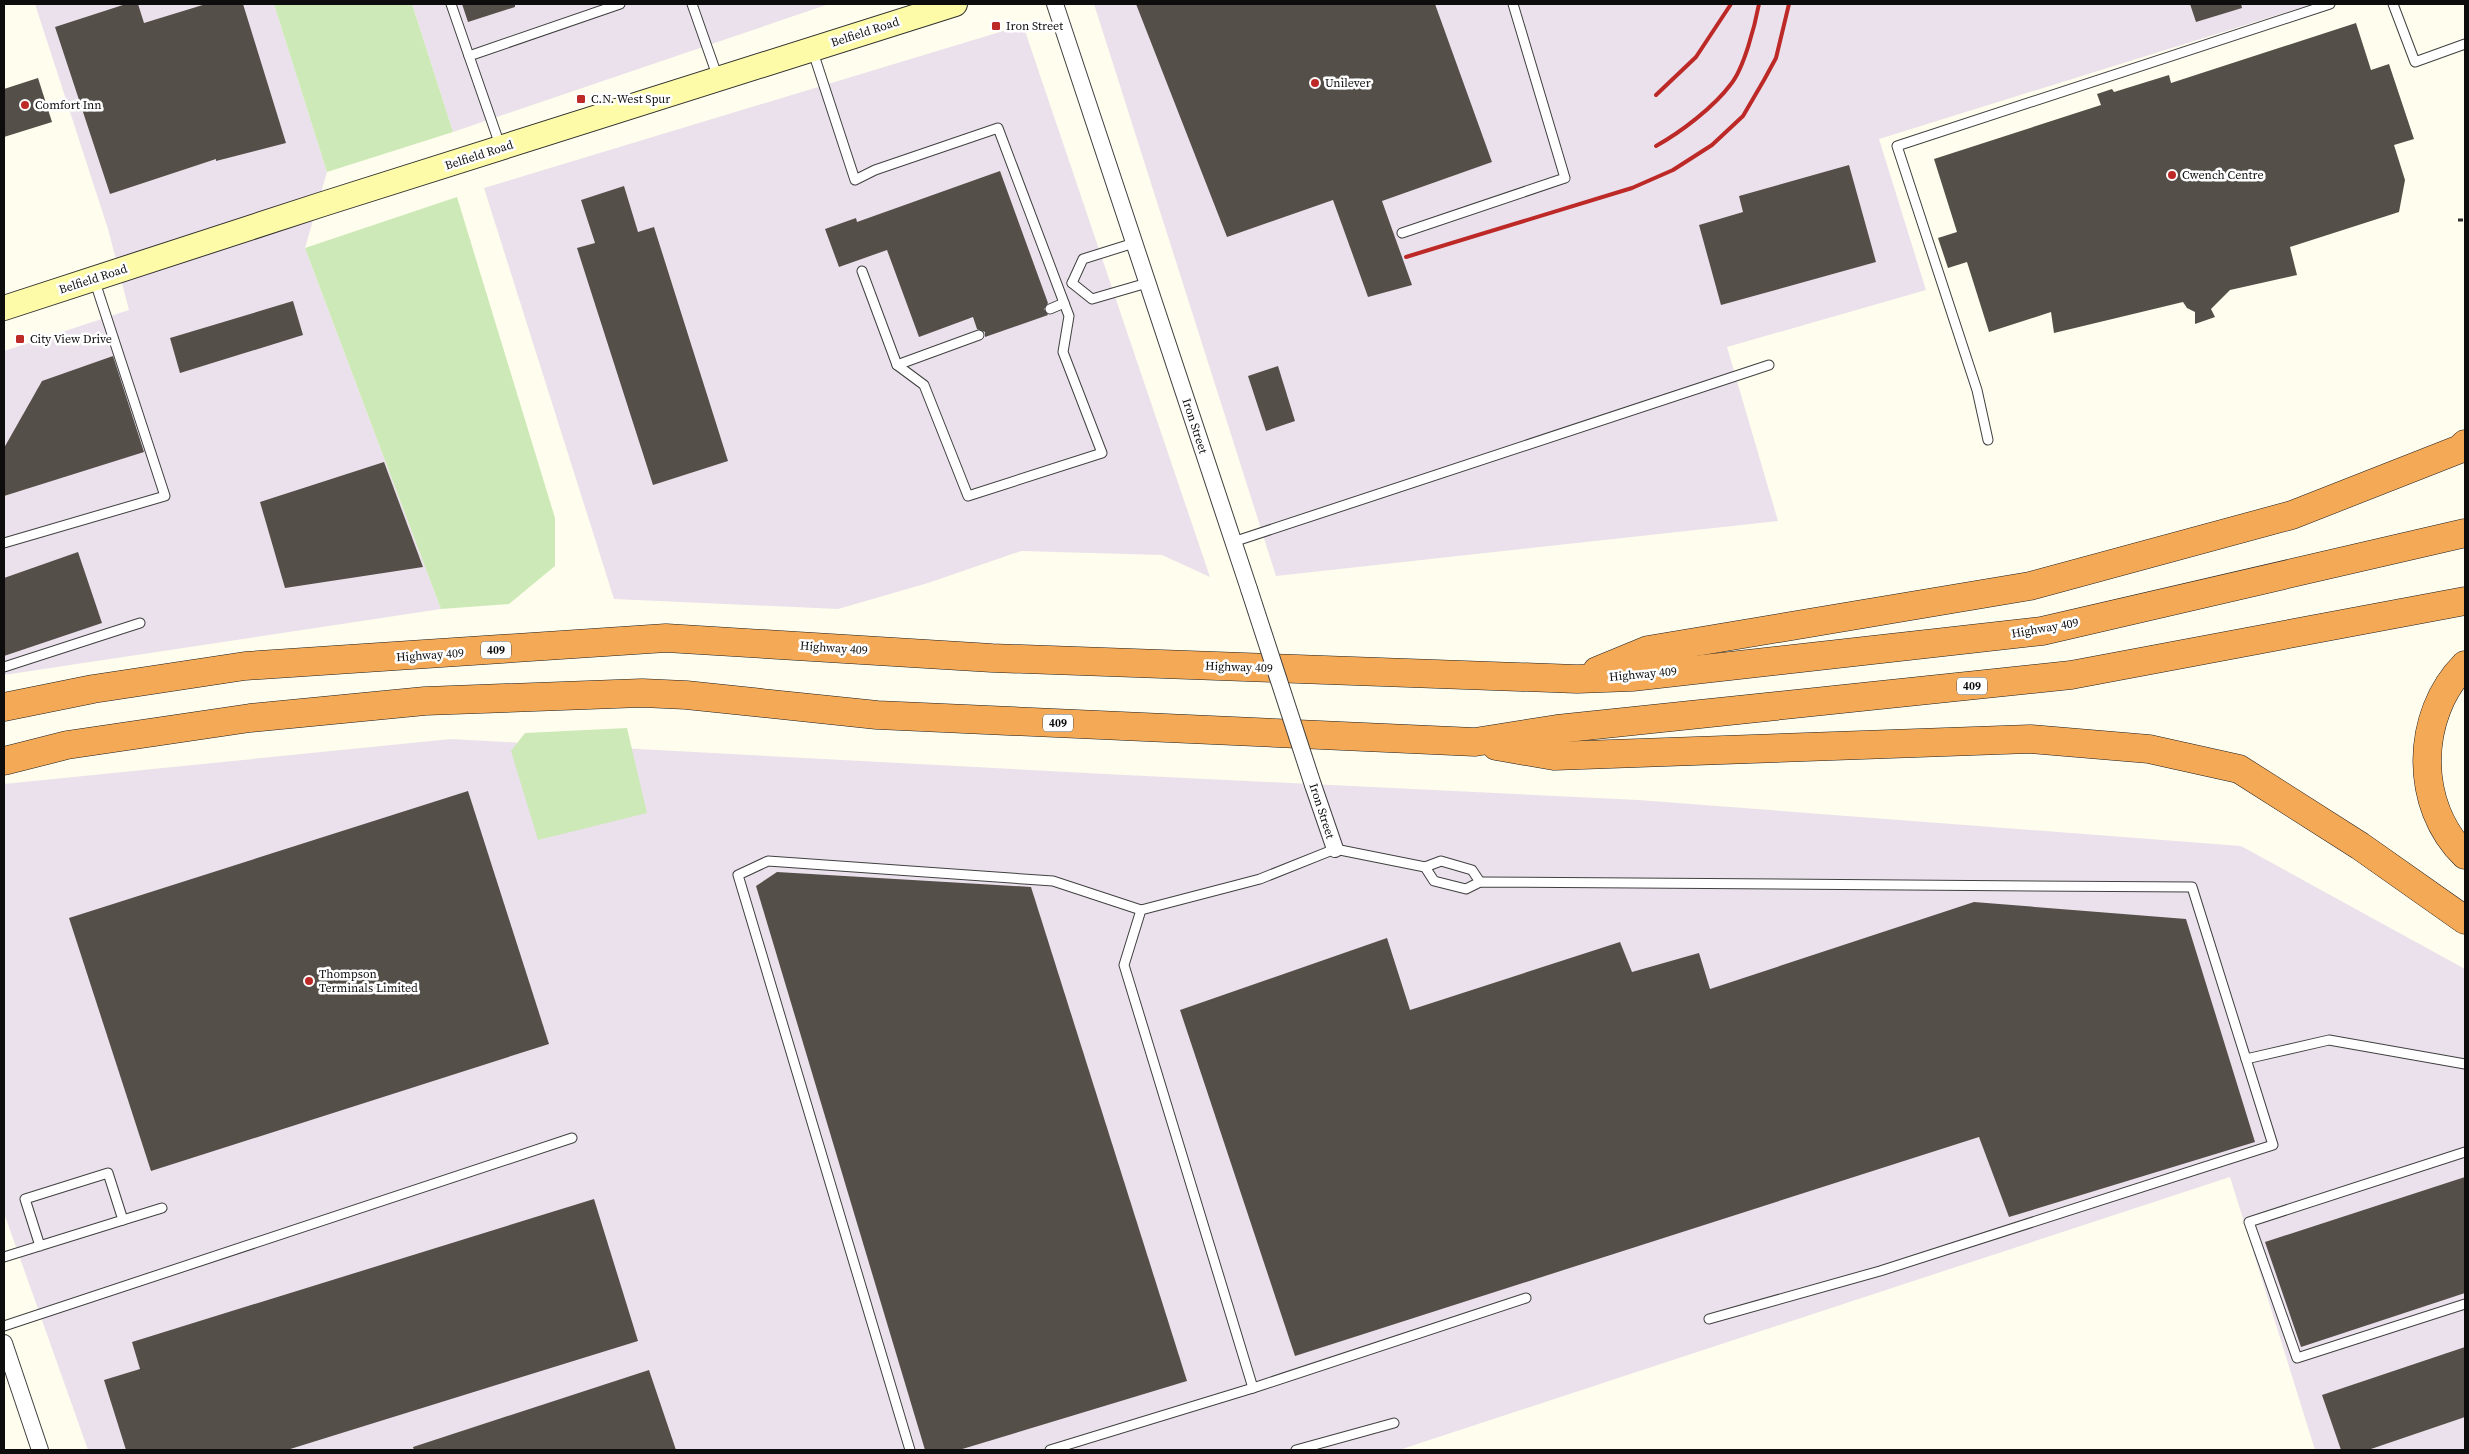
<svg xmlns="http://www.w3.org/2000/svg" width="2469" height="1454" viewBox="0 0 2469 1454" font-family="'Source Serif 4',serif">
	<rect width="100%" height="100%" fill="#fffded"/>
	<g fill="#ebe1ec">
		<polygon points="35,4 274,4 327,172 305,248 441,609 4,675 4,351 129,310 108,229"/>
		<polygon points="412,4 829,4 453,132"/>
		<polygon points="1094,4 2313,4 1879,139 1926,290 1727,347 1778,521 1276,576"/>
		<polygon points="1023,25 1210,577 1162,555 1021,551 928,583 838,609 614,599 484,188"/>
		<polygon points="451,739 1105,774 1638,800 2241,846 2465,969 2465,1450 2315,1450 2230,1177 1399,1450 88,1450 4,1213 4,784"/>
	</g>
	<g fill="#cde9b7">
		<polygon points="274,4 412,4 453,132 327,172"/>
		<polygon points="457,197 555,518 555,566 509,604 441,609 305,248"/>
		<polygon points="627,728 647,813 538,840 511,751 525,733"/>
	</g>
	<g fill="#554f49">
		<polygon points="126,4 138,4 144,23 206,4 243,4 286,143 216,161 216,159 110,194 55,27"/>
		<polygon points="462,4 515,4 515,7 468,22"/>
		<polygon points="1136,4 1435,4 1492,162 1382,201 1412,285 1368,297 1333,200 1227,237"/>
		<polygon points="2190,4 2241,4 2242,8 2196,22"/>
		<polygon points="2356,23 2371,70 2389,64 2414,139 2394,145 2405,180 2399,212 2290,247 2297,275 2230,290 2211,309 2215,317 2195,324 2195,312 2187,308 2183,302 2054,333 2051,312 1989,332 1967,262 1948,268 1938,238 1957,232 1934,159 2101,105 2097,94 2112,89 2114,92 2169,75 2171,83"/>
		<polygon points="38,78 52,122 4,137 4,89"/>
		<polygon points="1849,165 1876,262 1721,305 1699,225 1743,212 1739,196"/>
		<polygon points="1000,171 1048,303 1044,309 1048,315 985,337 985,332 977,329 973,317 919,337 887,250 839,267 825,229 856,218 857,222"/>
		<polygon points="624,186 638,232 654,227 728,461 653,485 577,248 595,243 581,200"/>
		<polygon points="293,301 303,335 180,373 170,338"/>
		<polygon points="113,356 144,452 4,496 4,448 42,381"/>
		<polygon points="1278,366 1295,421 1266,431 1248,376"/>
		<polygon points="384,462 423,567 285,588 260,502"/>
		<polygon points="78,552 102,623 4,656 4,578"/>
		<polygon points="468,791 549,1044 151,1171 69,918"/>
		<polygon points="777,872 1031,887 1187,1381 959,1450 925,1450 756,886"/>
		<polygon points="1974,902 2186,919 2255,1142 2009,1217 1979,1137 1295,1356 1180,1010 1387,938 1410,1010 1620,942 1632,972 1699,953 1710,989"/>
		<polygon points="2465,1177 2465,1293 2301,1347 2265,1242"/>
		<polygon points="594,1199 638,1341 287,1450 126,1450 104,1380 140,1369 132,1342"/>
		<polygon points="2465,1347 2465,1417 2368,1450 2341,1450 2322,1395"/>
		<polygon points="649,1370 676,1450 414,1450 413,1447"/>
	</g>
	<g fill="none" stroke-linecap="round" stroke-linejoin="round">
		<g stroke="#404040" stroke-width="11">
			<g id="service">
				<polyline points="451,4 469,56"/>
				<polyline points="692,4 718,78"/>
				<polyline points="2393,4 2415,62 2465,44"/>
				<polyline points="812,49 855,180 875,170 998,128 1069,316 1063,352 1102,453 968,496 924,385 897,365 862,271"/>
				<polyline points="501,148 469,56 620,4"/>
				<polyline points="1402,233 1565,178 1513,4"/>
				<polyline points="1072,283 1092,299 1147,283"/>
				<polyline points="1072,283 1083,259 1134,243"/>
				<polyline points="1050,309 1064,303"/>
				<polyline points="897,365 979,335"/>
				<polyline points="1988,440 1977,390 1897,146 2330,4"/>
				<polyline points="1233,542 1769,365"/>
				<polyline points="4,543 165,496 94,279"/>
				<polyline points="4,667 140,623"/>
				<polyline points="1425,867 1434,881 1466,889 1480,882 2192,887 2273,1145 1880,1271 1709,1319"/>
				<polyline points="1480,882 1472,870 1441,861 1425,867 1335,849 1260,879 1141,910 1124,965 1253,1388 1526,1298"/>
				<polyline points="2246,1059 2329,1040 2465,1064"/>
				<polyline points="2465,1152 2249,1222 2297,1358 2465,1304"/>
				<polyline points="123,1220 162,1208"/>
				<polyline points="4,1257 123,1220 108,1173 25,1199 40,1246"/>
				<polyline points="4,1326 572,1138"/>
				<polyline points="910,1450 738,875 768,861 1053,881 1141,910"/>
				<polyline points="1050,1450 1253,1388"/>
				<polyline points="1296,1450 1394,1423"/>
			</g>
		</g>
		<g stroke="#404040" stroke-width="18">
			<g id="minor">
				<polyline points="1055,4 1249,589"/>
				<polyline points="1313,785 1335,849"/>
				<polyline points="4,1343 40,1450"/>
			</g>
		</g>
		<g stroke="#2f2f2f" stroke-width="26">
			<polyline id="secondary" points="4,308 323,204 955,4"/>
		</g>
		<g stroke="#1e1e1e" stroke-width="29">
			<g id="motorway">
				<path d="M2465,665C2415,715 2414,806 2465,855"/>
				<polyline points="1597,671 1648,650 2030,586 2292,515 2460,449 2465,444"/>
				<polyline points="4,707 93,689 245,666 666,638 992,658 1577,679 1632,677 2042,631 2465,533"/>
				<polyline points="1496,746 1554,756 2030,739 2149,749 2239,769 2360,846 2465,920"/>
				<polyline points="4,761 67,745 250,718 425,701 642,693 686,695 877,715 1475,742 1557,729 2071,675 2465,601"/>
			</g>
		</g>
		<polyline stroke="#2f2f2f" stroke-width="3" stroke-dasharray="5 2.5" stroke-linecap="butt" points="2458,220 2465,220"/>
		<use href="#service" stroke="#fff" stroke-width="9"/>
		<use href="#minor" stroke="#fff" stroke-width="16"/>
		<use href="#secondary" stroke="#fefba8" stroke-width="24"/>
		<use href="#motorway" stroke="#f4a956" stroke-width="28"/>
		<g stroke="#bc2926" stroke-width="4">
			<polyline points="1656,95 1696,57 1731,4"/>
			<path d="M1656,146C1681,132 1714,107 1731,84C1744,68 1755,25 1759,4"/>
			<polyline points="1406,257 1632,188 1673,170 1712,145 1743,116 1764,80 1776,58 1789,4"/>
		</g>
		<g stroke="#404040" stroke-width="18" stroke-linecap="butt">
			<polyline id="minor-bridge" points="1249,589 1313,785"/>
		</g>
		<use href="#minor-bridge" stroke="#fff" stroke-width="16"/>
	</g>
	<g fill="#bc2926" stroke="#fff" stroke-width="2">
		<rect x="991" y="21" width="10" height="10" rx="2.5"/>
		<circle cx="1315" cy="83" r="5"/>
		<rect x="576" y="94" width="10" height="10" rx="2.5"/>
		<circle cx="25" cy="105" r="5"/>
		<circle cx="2172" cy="175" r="5"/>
		<rect x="15" y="334" width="10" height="10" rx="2.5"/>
		<circle cx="309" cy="981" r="5"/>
	</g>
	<g text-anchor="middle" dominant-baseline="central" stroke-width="5" stroke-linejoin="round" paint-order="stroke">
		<g fill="#fff" stroke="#565656" stroke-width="1">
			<rect x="481" y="641.5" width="30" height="17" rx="4"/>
			<rect x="1957" y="677.5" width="30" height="17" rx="4"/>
			<rect x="1043" y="714.5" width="30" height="17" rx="4"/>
		</g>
		<g font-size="11" font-weight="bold" fill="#0d0d0d">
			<text x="496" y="650">409</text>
			<text x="1972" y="686">409</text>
			<text x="1058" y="723">409</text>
		</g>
		<g font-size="12" fill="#0d0d0d" stroke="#fff" text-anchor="start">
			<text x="1006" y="26">Iron Street</text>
			<text x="1325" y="83">Unilever</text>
			<text x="591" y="99">C.N. West Spur</text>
			<text x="35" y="105">Comfort Inn</text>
			<text x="2182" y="175">Cwench Centre</text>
			<text x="30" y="339">City View Drive</text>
			<text x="319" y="974">Thompson<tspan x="319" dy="14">Terminals Limited</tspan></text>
		</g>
		<g font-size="12" fill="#0d0d0d" stroke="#fff">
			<text transform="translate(865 32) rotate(-18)">Belfield Road</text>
			<text transform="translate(479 155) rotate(-18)">Belfield Road</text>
			<text transform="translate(93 279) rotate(-18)">Belfield Road</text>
			<text transform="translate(1195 426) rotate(72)">Iron Street</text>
			<text transform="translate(2045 628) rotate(-10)">Highway 409</text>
			<text transform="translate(834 648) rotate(4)">Highway 409</text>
			<text transform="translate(430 655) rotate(-4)">Highway 409</text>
			<text transform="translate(1239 667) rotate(2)">Highway 409</text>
			<text transform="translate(1643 674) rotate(-5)">Highway 409</text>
			<text transform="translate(1322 811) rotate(72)">Iron Street</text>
		</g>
	</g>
	<rect width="2469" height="1454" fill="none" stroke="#0d0d0d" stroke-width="10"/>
</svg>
